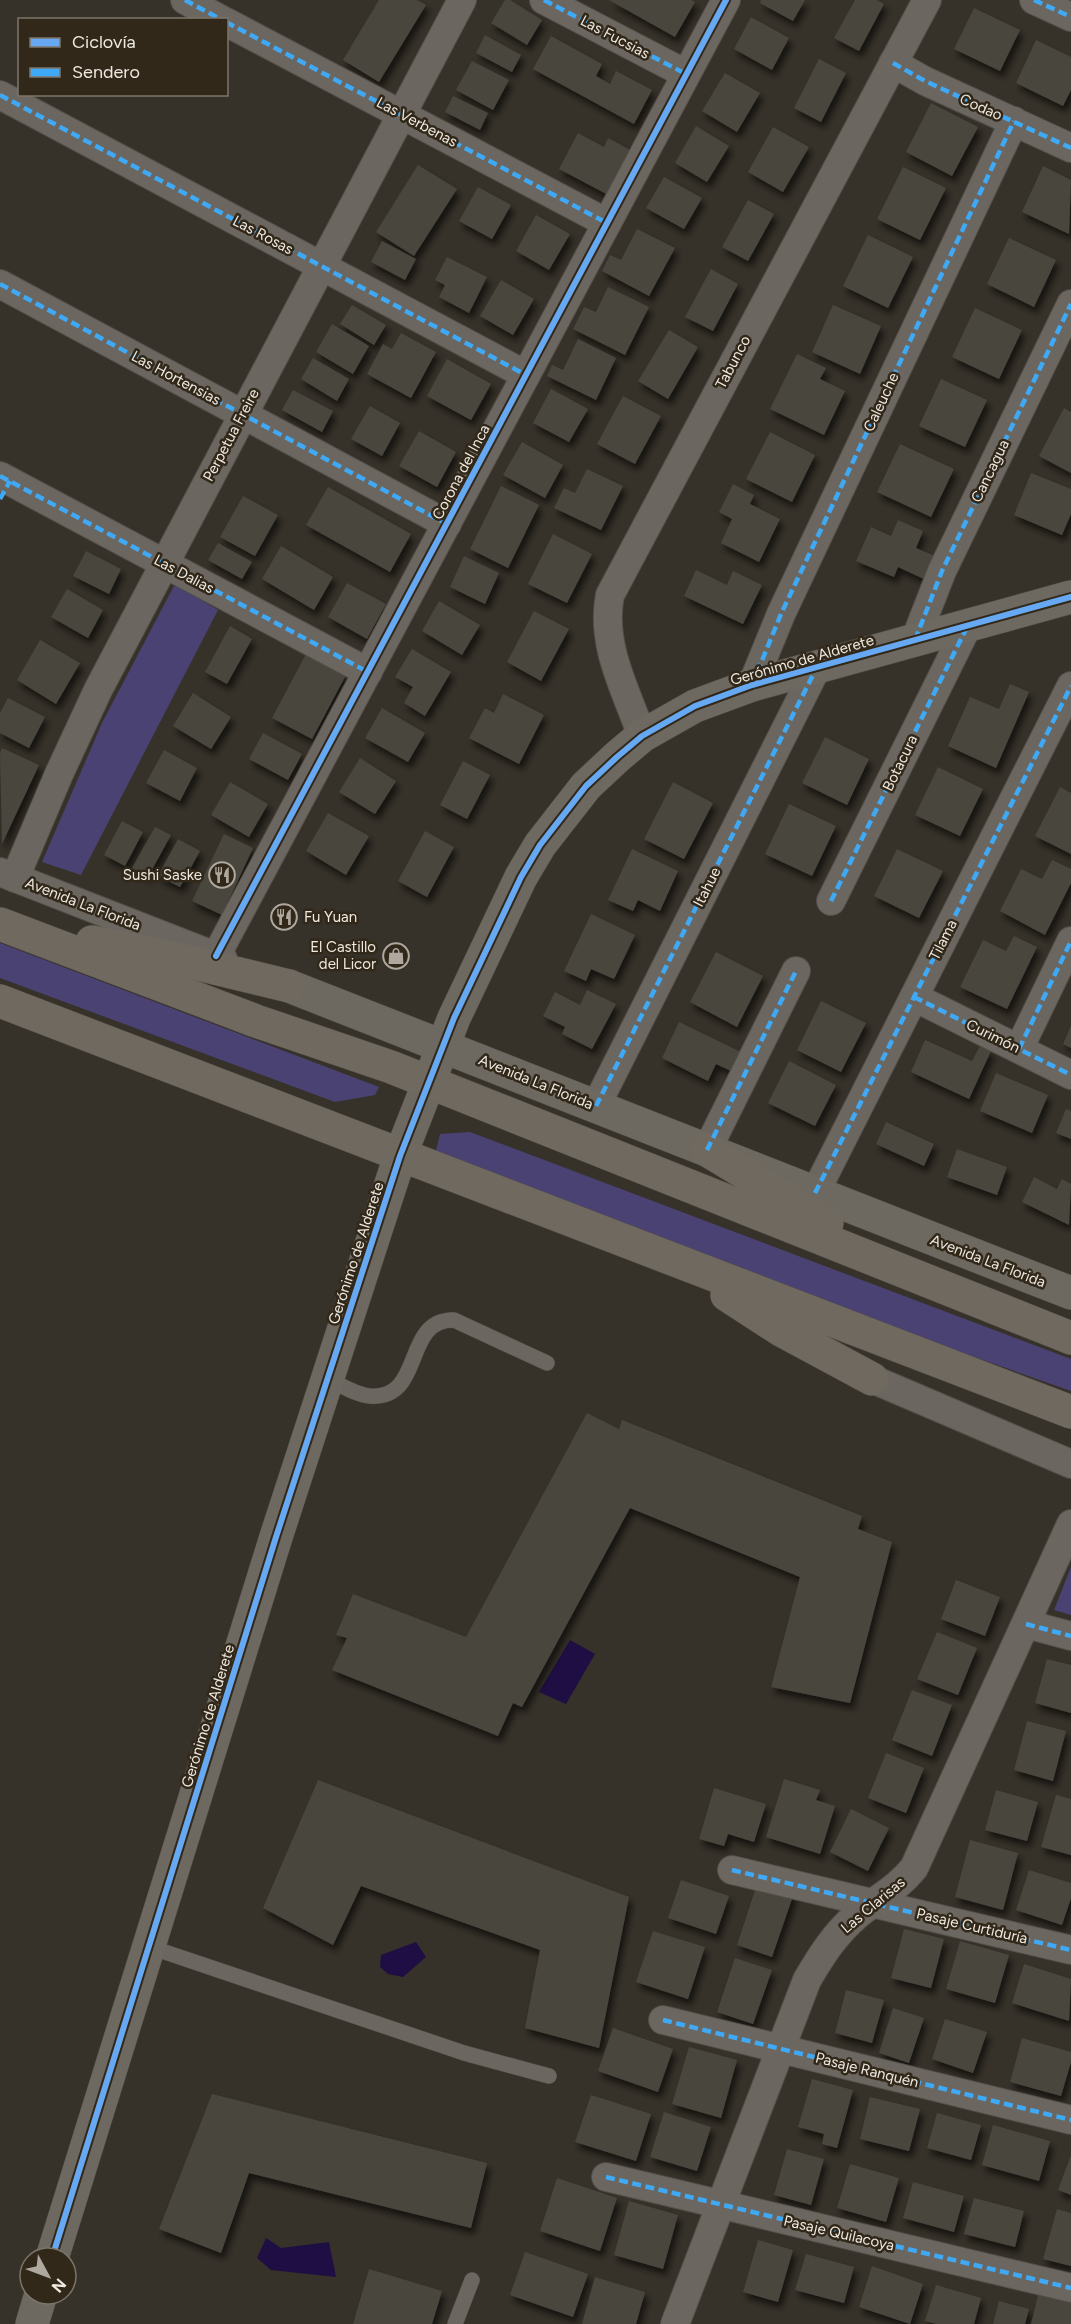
<svg xmlns="http://www.w3.org/2000/svg" width="1071" height="2324" viewBox="0 0 1071 2324" font-family="Figtree,sans-serif">
	<defs>
		<filter id="shadow"><feDropShadow dx="3.5" dy="6" stdDeviation="3" flood-color="#0009"/></filter>
	</defs>
	<rect width="100%" height="100%" fill="#363129"/>
	<g fill="#4b4274">
		<polygon points="175,584 218,610 81,875 42,862 102,723"/>
		<polygon points="0,943 379,1087 375,1095 335,1102 0,978"/>
		<polygon points="470,1132 1071,1359 1071,1391 727,1270 436,1151 440,1134"/>
		<polygon points="1071,1567 1071,1615 1054,1610"/>
	</g>
	<g fill="#1f0e44">
		<polygon points="570,1640 595,1654 566,1704 539,1692"/>
		<polygon points="416,1942 426,1957 403,1977 388,1974 380,1967 381,1955"/>
		<polygon points="266,2238 281,2248 329,2242 336,2277 271,2270 257,2258"/>
	</g>
	<g fill="#4a463e" filter="url(#shadow)">
		<polygon points="379,0 417,0 426,5 379,82 343,60"/>
		<polygon points="505,0 510,0 542,20 527,45 491,23"/>
		<polygon points="609,0 691,0 695,2 675,37"/>
		<polygon points="761,0 805,0 793,21 760,3"/>
		<polygon points="855,0 877,0 884,4 859,51 834,38"/>
		<polygon points="974,8 1020,30 1000,71 954,49"/>
		<polygon points="751,17 789,38 772,70 734,49"/>
		<polygon points="485,35 521,55 512,72 476,53"/>
		<polygon points="551,36 602,64 596,76 610,84 616,71 652,90 634,124 533,69"/>
		<polygon points="1036,40 1071,57 1071,90 1063,106 1016,83"/>
		<polygon points="819,59 846,73 821,122 794,108"/>
		<polygon points="472,61 509,80 493,110 456,90"/>
		<polygon points="725,73 760,93 737,132 702,111"/>
		<polygon points="453,96 488,113 480,130 445,112"/>
		<polygon points="931,103 978,127 952,176 906,152"/>
		<polygon points="696,126 729,146 707,182 675,163"/>
		<polygon points="773,127 809,147 783,192 748,172"/>
		<polygon points="578,133 604,147 608,138 636,153 612,197 559,169"/>
		<polygon points="418,165 457,189 414,256 376,232"/>
		<polygon points="1043,166 1071,180 1069,234 1022,212"/>
		<polygon points="903,167 946,188 920,240 877,219"/>
		<polygon points="664,177 702,198 684,229 646,208"/>
		<polygon points="478,187 511,205 492,239 459,221"/>
		<polygon points="748,200 774,214 748,261 722,247"/>
		<polygon points="536,215 570,234 549,270 516,251"/>
		<polygon points="637,229 675,248 649,296 602,271 610,255 621,260"/>
		<polygon points="868,235 913,257 888,308 843,286"/>
		<polygon points="1009,238 1056,260 1034,307 987,284"/>
		<polygon points="382,241 416,259 405,280 371,262"/>
		<polygon points="447,257 487,277 469,313 439,297 445,285 435,280"/>
		<polygon points="711,269 738,284 713,331 685,317"/>
		<polygon points="501,280 534,299 513,335 480,316"/>
		<polygon points="608,287 649,307 625,355 573,329 584,307 596,312"/>
		<polygon points="352,305 386,325 374,345 340,324"/>
		<polygon points="833,305 881,326 860,374 812,352"/>
		<polygon points="975,308 1022,330 999,379 952,357"/>
		<polygon points="332,324 369,346 353,374 316,352"/>
		<polygon points="669,330 698,347 668,399 638,381"/>
		<polygon points="401,333 436,352 411,398 367,374 383,344 392,349"/>
		<polygon points="578,339 616,358 596,400 547,376 552,365 563,370"/>
		<polygon points="797,354 826,368 820,379 845,391 824,435 770,409"/>
		<polygon points="313,358 349,379 337,401 301,379"/>
		<polygon points="447,359 491,384 471,420 427,396"/>
		<polygon points="941,379 987,400 965,447 919,426"/>
		<polygon points="551,389 588,409 569,442 533,423"/>
		<polygon points="293,390 333,411 322,432 282,410"/>
		<polygon points="623,396 661,416 635,464 597,444"/>
		<polygon points="370,406 400,423 382,456 351,439"/>
		<polygon points="1064,408 1071,412 1071,473 1039,456"/>
		<polygon points="419,431 456,452 437,487 399,466"/>
		<polygon points="770,432 815,455 792,502 746,479"/>
		<polygon points="522,442 563,465 545,498 503,475"/>
		<polygon points="900,444 954,469 931,517 877,492"/>
		<polygon points="587,469 623,486 601,530 554,508 564,488 575,493"/>
		<polygon points="1031,473 1071,489 1071,514 1062,535 1014,515"/>
		<polygon points="733,484 754,495 750,504 780,519 759,562 721,543 732,519 719,512"/>
		<polygon points="501,486 539,505 508,568 470,549"/>
		<polygon points="328,487 411,534 390,572 306,525"/>
		<polygon points="243,496 278,515 255,556 220,537"/>
		<polygon points="898,520 923,531 916,548 937,557 926,580 898,567 894,577 856,561 871,527 891,536"/>
		<polygon points="553,534 592,554 567,603 528,584"/>
		<polygon points="218,543 252,562 242,579 208,560"/>
		<polygon points="281,546 333,577 314,610 262,579"/>
		<polygon points="86,551 121,569 109,594 73,576"/>
		<polygon points="464,556 499,573 485,604 450,587"/>
		<polygon points="696,570 727,585 733,571 762,585 743,624 684,596"/>
		<polygon points="347,583 386,604 367,639 328,617"/>
		<polygon points="67,589 103,610 88,638 51,617"/>
		<polygon points="439,601 480,625 462,655 422,631"/>
		<polygon points="534,611 569,629 541,681 507,662"/>
		<polygon points="230,626 252,639 227,684 205,672"/>
		<polygon points="40,640 80,663 56,704 17,680"/>
		<polygon points="412,649 451,672 425,716 404,703 413,687 395,677"/>
		<polygon points="306,654 346,675 312,739 272,718"/>
		<polygon points="1010,684 1029,692 996,768 948,746 970,697 999,709"/>
		<polygon points="193,693 231,717 211,749 173,726"/>
		<polygon points="503,694 544,715 519,764 469,738 485,708 494,713"/>
		<polygon points="8,698 45,717 29,748 0,733 0,713"/>
		<polygon points="382,708 425,733 408,762 365,738"/>
		<polygon points="263,733 302,754 288,780 249,759"/>
		<polygon points="825,737 869,759 847,805 802,783"/>
		<polygon points="2,748 39,765 2,844 0,753"/>
		<polygon points="164,750 197,768 180,801 146,783"/>
		<polygon points="360,758 396,781 375,814 339,792"/>
		<polygon points="463,761 490,775 467,819 440,805"/>
		<polygon points="938,767 983,789 960,836 915,815"/>
		<polygon points="230,782 268,804 249,837 211,815"/>
		<polygon points="673,782 713,803 684,859 644,839"/>
		<polygon points="1060,787 1071,793 1071,854 1035,836"/>
		<polygon points="789,804 836,826 812,876 765,854"/>
		<polygon points="328,813 369,836 346,875 306,851"/>
		<polygon points="122,821 143,832 125,866 104,855"/>
		<polygon points="155,827 171,835 148,877 132,868"/>
		<polygon points="425,831 454,847 427,897 398,881"/>
		<polygon points="224,834 253,848 222,915 192,901"/>
		<polygon points="178,839 200,851 180,887 158,876"/>
		<polygon points="632,849 678,871 660,911 638,900 633,911 608,900"/>
		<polygon points="897,849 943,871 919,918 874,896"/>
		<polygon points="1052,860 1071,869 1071,883 1045,935 1000,911 1021,869 1042,879"/>
		<polygon points="591,914 635,935 614,979 591,969 586,981 564,971"/>
		<polygon points="1014,936 1037,947 1007,1009 960,987 983,940 1006,951"/>
		<polygon points="716,952 763,976 737,1027 690,1002"/>
		<polygon points="587,990 616,1004 592,1049 562,1034 565,1027 543,1016 555,992 580,1005"/>
		<polygon points="821,1001 866,1023 841,1072 797,1050"/>
		<polygon points="679,1022 741,1052 731,1071 716,1064 708,1081 662,1058"/>
		<polygon points="1071,1026 1071,1048 1063,1044"/>
		<polygon points="925,1040 972,1061 980,1046 991,1051 969,1099 911,1072"/>
		<polygon points="789,1061 836,1085 815,1126 768,1103"/>
		<polygon points="996,1073 1048,1095 1032,1133 980,1111"/>
		<polygon points="1066,1109 1071,1111 1071,1139 1056,1133"/>
		<polygon points="886,1122 934,1144 924,1166 876,1144"/>
		<polygon points="957,1149 1007,1167 997,1195 947,1177"/>
		<polygon points="1034,1177 1057,1189 1062,1179 1071,1184 1069,1225 1022,1202"/>
		<polygon points="587,1413 619,1429 622,1420 862,1516 858,1529 892,1542 850,1703 771,1687 800,1577 630,1508 522,1707 513,1703 498,1736 332,1670 347,1638 336,1635 353,1594 466,1637"/>
		<polygon points="956,1580 1000,1597 985,1636 941,1619"/>
		<polygon points="937,1632 977,1648 958,1695 917,1679"/>
		<polygon points="1047,1659 1071,1665 1071,1713 1035,1703"/>
		<polygon points="912,1690 952,1705 932,1756 892,1740"/>
		<polygon points="1027,1721 1066,1731 1053,1781 1014,1770"/>
		<polygon points="886,1753 924,1768 906,1813 868,1798"/>
		<polygon points="784,1779 820,1790 816,1800 835,1806 820,1854 766,1837"/>
		<polygon points="318,1780 629,1897 599,2048 525,2028 540,1950 361,1886 333,1945 263,1908"/>
		<polygon points="714,1788 766,1804 754,1842 728,1834 724,1846 699,1839"/>
		<polygon points="996,1790 1038,1802 1027,1841 985,1830"/>
		<polygon points="1056,1795 1071,1799 1071,1855 1041,1847"/>
		<polygon points="851,1809 889,1828 868,1871 830,1852"/>
		<polygon points="970,1840 1018,1853 1003,1910 955,1897"/>
		<polygon points="1029,1870 1071,1883 1071,1898 1062,1925 1016,1910"/>
		<polygon points="681,1880 729,1896 716,1934 668,1918"/>
		<polygon points="758,1881 794,1893 772,1957 737,1945"/>
		<polygon points="904,1929 944,1939 931,1988 891,1978"/>
		<polygon points="653,1931 705,1947 688,1999 636,1982"/>
		<polygon points="960,1941 1009,1955 995,2003 946,1989"/>
		<polygon points="735,1958 772,1970 753,2024 717,2012"/>
		<polygon points="1024,1964 1071,1979 1069,2021 1012,2003"/>
		<polygon points="846,1990 884,2000 872,2043 835,2033"/>
		<polygon points="893,2008 924,2018 909,2063 879,2053"/>
		<polygon points="945,2019 987,2032 973,2073 932,2059"/>
		<polygon points="613,2028 673,2049 658,2092 598,2071"/>
		<polygon points="1022,2038 1071,2052 1071,2062 1061,2096 1010,2082"/>
		<polygon points="689,2047 737,2060 721,2118 672,2104"/>
		<polygon points="812,2079 853,2090 837,2148 822,2144 824,2134 798,2127"/>
		<polygon points="212,2094 487,2163 471,2228 249,2173 221,2253 159,2229"/>
		<polygon points="591,2095 651,2114 636,2161 575,2142"/>
		<polygon points="870,2097 920,2109 909,2151 860,2139"/>
		<polygon points="664,2112 711,2127 697,2171 650,2157"/>
		<polygon points="937,2113 981,2125 971,2160 927,2148"/>
		<polygon points="993,2125 1050,2141 1039,2181 982,2165"/>
		<polygon points="787,2149 824,2159 811,2205 774,2195"/>
		<polygon points="1071,2155 1071,2195 1058,2190"/>
		<polygon points="850,2164 899,2178 886,2222 837,2208"/>
		<polygon points="557,2178 617,2198 600,2251 540,2231"/>
		<polygon points="913,2182 964,2196 954,2232 903,2218"/>
		<polygon points="974,2198 1024,2211 1015,2247 964,2234"/>
		<polygon points="629,2201 678,2215 663,2269 614,2255"/>
		<polygon points="1057,2209 1071,2213 1071,2266 1043,2259"/>
		<polygon points="758,2240 793,2250 778,2302 743,2292"/>
		<polygon points="525,2252 588,2274 573,2317 510,2295"/>
		<polygon points="806,2254 854,2267 844,2303 795,2290"/>
		<polygon points="872,2266 923,2284 910,2324 859,2307"/>
		<polygon points="369,2269 442,2291 432,2324 353,2324"/>
		<polygon points="595,2277 645,2292 636,2324 582,2324"/>
		<polygon points="936,2285 981,2298 974,2324 936,2324 925,2321"/>
		<polygon points="1038,2295 1071,2302 1071,2324 1031,2324"/>
		<polygon points="999,2301 1029,2309 1025,2324 993,2324"/>
	</g>
	<g fill="none" stroke-linecap="round" stroke-linejoin="round">
		<g stroke="#534e48" stroke-width="16">
			<g id="lane">
				<path d="M328,1379C341,1385 356,1395 370,1396C425,1400 402,1319 454,1320L547,1363"/>
				<polyline points="150,1947 464,2053 549,2076"/>
				<polyline points="455,2324 472,2280"/>
			</g>
		</g>
		<g stroke="#534e48" stroke-width="30">
			<g id="street">
				<polyline points="185,0 222,20"/>
				<polyline points="544,0 686,74"/>
				<polyline points="1034,0 1071,17"/>
				<polyline points="226,22 607,223"/>
				<polyline points="893,63 925,81 1071,148"/>
				<polyline points="0,95 526,375"/>
				<polyline points="0,284 447,524"/>
				<polyline points="0,476 368,672"/>
				<polyline points="915,640 942,571 1071,304"/>
				<polyline points="752,685 781,614 1014,121"/>
				<path d="M642,736C626,690 600,645 610,595L927,0"/>
				<polyline points="0,872 223,959"/>
				<polyline points="15,878 59,774 98,690 462,0"/>
				<polyline points="831,901 968,625"/>
				<polyline points="216,956 726,0"/>
				<polyline points="914,997 1071,1075"/>
				<polyline points="1019,1049 1071,941"/>
				<polyline points="596,1106 817,667"/>
				<polyline points="707,1150 796,971"/>
				<polyline points="815,1193 1071,686"/>
				<polyline points="872,1379 1071,1464"/>
				<polyline points="1026,1624 1071,1636"/>
				<polyline points="732,1870 1071,1950"/>
				<polyline points="663,2020 1071,2120"/>
				<polyline points="606,2177 1071,2288"/>
				<path d="M675,2324L807,1980C821,1956 835,1934 856,1916C876,1899 897,1889 914,1868L1071,1524"/>
			</g>
		</g>
		<g stroke="#534e48" stroke-width="34">
			<g id="secondary">
				<polyline points="289,986 1071,1293"/>
				<polyline points="52,2258 276,1537 400,1156 454,1018 521,877 540,845 586,786 617,757 642,736 695,706 752,685 1071,597"/>
				<polyline points="32,2324 41,2294"/>
			</g>
		</g>
		<g stroke="#534e48" stroke-width="34">
			<g id="primary">
				<polyline points="0,924 256,1021 391,1067 1071,1338"/>
				<polyline points="92,942 177,959 289,986"/>
				<polyline points="0,1001 1071,1412"/>
				<polyline points="707,1150 827,1223"/>
				<polyline points="727,1295 781,1330 872,1379"/>
			</g>
		</g>
		<use href="#lane" stroke="#6b6760" stroke-width="15"/>
		<use href="#street" stroke="#6b6760" stroke-width="28"/>
		<use href="#secondary" stroke="#6d6860" stroke-width="33"/>
		<use href="#primary" stroke="#706960" stroke-width="33"/>
		<g stroke="#3fa9f5" stroke-width="4.5" stroke-dasharray="9 4.5" stroke-linecap="butt">
			<polyline points="185,0 222,20"/>
			<polyline points="544,0 686,74"/>
			<polyline points="1034,0 1071,17"/>
			<polyline points="226,22 607,223"/>
			<polyline points="893,63 925,81 1071,148"/>
			<polyline points="0,95 526,375"/>
			<polyline points="0,284 447,524"/>
			<polyline points="0,476 368,672"/>
			<polyline points="0,499 10,481"/>
			<polyline points="915,640 942,571 1071,304"/>
			<polyline points="752,685 781,614 1014,121"/>
			<polyline points="831,901 968,625"/>
			<polyline points="914,997 1071,1075"/>
			<polyline points="1019,1049 1071,941"/>
			<polyline points="596,1106 817,667"/>
			<polyline points="707,1150 796,971"/>
			<polyline points="815,1193 1071,686"/>
			<polyline points="1026,1624 1071,1636"/>
			<polyline points="732,1870 1071,1950"/>
			<polyline points="663,2020 1071,2120"/>
			<polyline points="606,2177 1071,2288"/>
		</g>
		<g stroke="#31281a" stroke-width="10">
			<g id="cycleway">
				<polyline points="216,956 726,0"/>
				<polyline points="52,2258 276,1537 400,1156 454,1018 521,877 540,845 586,786 617,757 642,736 695,706 752,685 1071,597"/>
			</g>
		</g>
		<use href="#cycleway" stroke="#66a8f1" stroke-width="6"/>
	</g>
	<defs>
		<g id="restaurant-ring" transform="scale(1.35)"><circle r="9.5" fill="#31281a" stroke="#aea89f" stroke-width="1.5"/><path d="M-5-6h1v4h1v-4h1v4h1v-4h1v5L-1.5 .5V6h-2V.5L-5-1ZM5-6V6H3V1.5H1.5Q1.5-4 5-6Z" fill="#aea89f"/></g>
		<g id="shop-ring" transform="scale(1.35)"><circle r="9.5" fill="#31281a" stroke="#aea89f" stroke-width="1.5"/><path d="M-5-2.5h2.3a2.7 3.5 0 0 1 5.4 0H5L5.5 6h-11ZM-1.5-2.5h3a1.5 2.3 0 0 0-3 0Z" fill="#aea89f"/></g>
	</defs>
	<g fill-rule="evenodd">
		<use href="#restaurant-ring" x="222" y="875"/>
		<use href="#restaurant-ring" x="284" y="917"/>
		<use href="#shop-ring" x="396" y="956"/>
	</g>
	<g text-anchor="middle" dominant-baseline="central" stroke-width="5" stroke-linejoin="round" paint-order="stroke">
		<g font-size="15" fill="#eee8df" stroke="#31281a">
			<text transform="translate(615 37) rotate(28)">Las Fucsias</text>
			<text transform="translate(981 107) rotate(24)">Codao</text>
			<text transform="translate(417 122) rotate(28)">Las Verbenas</text>
			<text transform="translate(263 235) rotate(28)">Las Rosas</text>
			<text transform="translate(733 362) rotate(-62)">Tabunco</text>
			<text transform="translate(176 378) rotate(28)">Las Hortensias</text>
			<text transform="translate(881 402) rotate(-65)">Caleuche</text>
			<text transform="translate(231 435) rotate(-62)">Perpetua Freire</text>
			<text transform="translate(990 471) rotate(-64)">Cancagua</text>
			<text transform="translate(461 472) rotate(-62)">Corona del Inca</text>
			<text transform="translate(184 574) rotate(28)">Las Dalias</text>
			<text transform="translate(802 660) rotate(-16)">Gerónimo de Alderete</text>
			<text transform="translate(900 763) rotate(-64)">Botacura</text>
			<text transform="translate(707 887) rotate(-63)">Itahue</text>
			<text transform="translate(83 904) rotate(21)">Avenida La Florida</text>
			<text transform="translate(943 940) rotate(-63)">Tilama</text>
			<text transform="translate(993 1036) rotate(26)">Curimón</text>
			<text transform="translate(536 1082) rotate(22)">Avenida La Florida</text>
			<text transform="translate(356 1253) rotate(-72)">Gerónimo de Alderete</text>
			<text transform="translate(988 1261) rotate(21)">Avenida La Florida</text>
			<text transform="translate(208 1716) rotate(-73)">Gerónimo de Alderete</text>
			<text transform="translate(873 1905) rotate(-40)">Las Clarisas</text>
			<text transform="translate(972 1926) rotate(13)">Pasaje Curtiduría</text>
			<text transform="translate(867 2070) rotate(14)">Pasaje Ranquén</text>
			<text transform="translate(839 2233) rotate(13)">Pasaje Quilacoya</text>
		</g>
		<g font-size="15" fill="#eee8df" stroke="#31281a" text-anchor="end">
			<text x="202" y="875">Sushi Saske</text>
			<text x="304" y="917" text-anchor="start">Fu Yuan</text>
			<text x="376" y="947">El Castillo<tspan x="376" dy="17">del Licor</tspan></text>
		</g>
	</g>
	<rect x="18" y="18" width="210" height="78" fill="#31281a" stroke="#7d7569" stroke-width="1.5"/>
	<rect x="30" y="38" width="30" height="9" fill="#66a8f1" stroke="#7d7569" stroke-width="1.5"/>
	<text x="72" y="48" font-size="18" fill="#eee8df">Ciclovía</text>
	<rect x="30" y="68" width="30" height="9" fill="#3fa9f5" stroke="#7d7569" stroke-width="1.5"/>
	<text x="72" y="78" font-size="18" fill="#eee8df">Sendero</text>
	<g transform="translate(48 2276) rotate(131)"><circle r="28" fill="#31281a" stroke="#7d7569" stroke-width="1.5"/>
	<path d="M0-4.5L10 22L0 15L-10 22Z" fill="#aea89f"/>
	<text y="-9" font-size="16" font-weight="bold" text-anchor="middle" fill="#eee8df">N</text>
	</g>
</svg>
